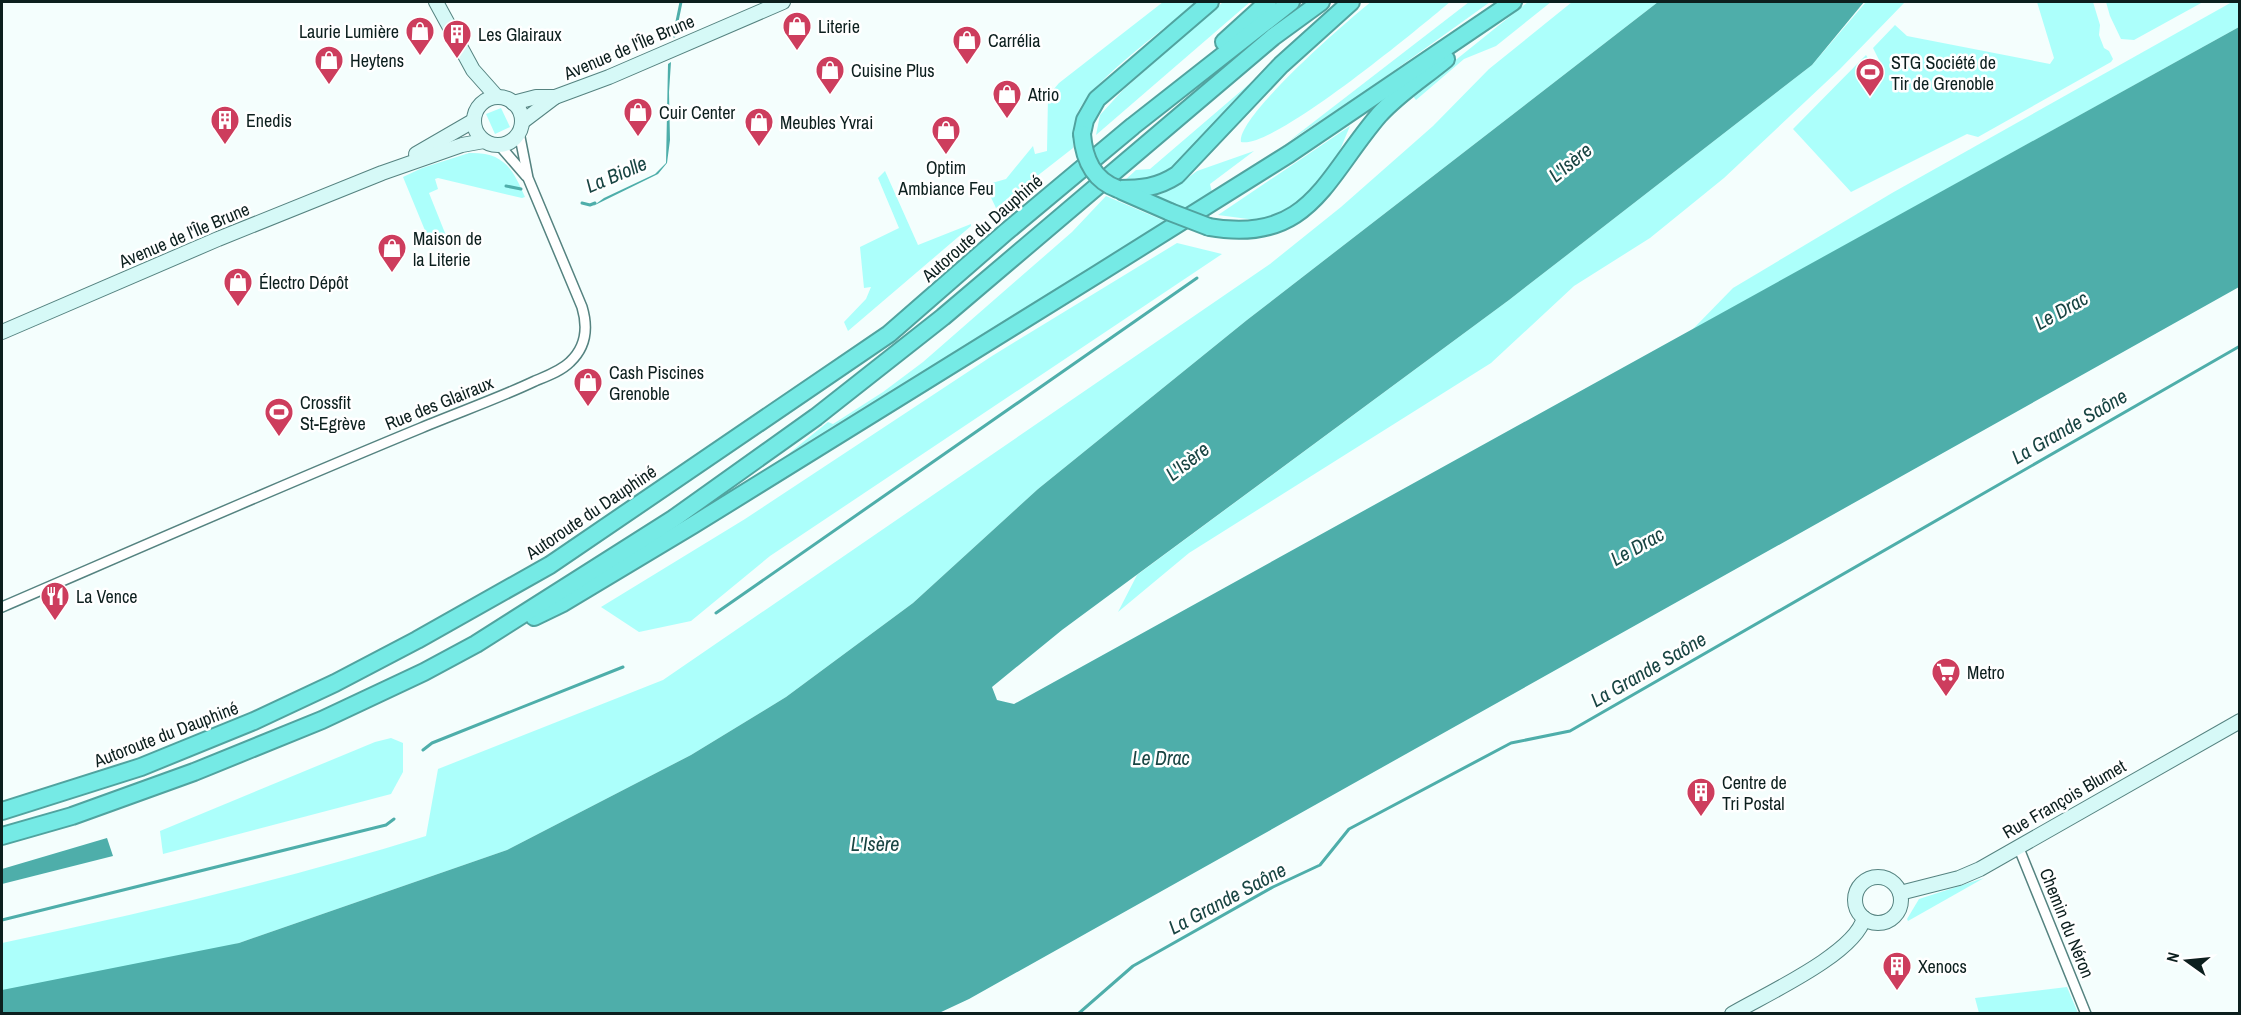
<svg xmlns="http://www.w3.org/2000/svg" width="2241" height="1015" viewBox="0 0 2241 1015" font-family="'Archivo Narrow',sans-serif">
	<rect width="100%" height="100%" fill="#f4fefd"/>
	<g fill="#acfffb">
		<path d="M1163,2H1198C1169,25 1088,83 1077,115C1073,125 1074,138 1073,148L996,208L985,185L1006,179L1033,146L1035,154L1047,151L1048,96L1059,83Z"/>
		<polygon points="1223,2 1250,2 1096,135 1100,115 1122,91"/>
		<path d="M1371,2H1450C1420,27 1273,150 1241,142C1236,117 1348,20 1371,2Z"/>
		<polygon points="1469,2 1490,2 1360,95 1289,141"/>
		<polygon points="1528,2 1551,2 1496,46 1464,59 1416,100 1412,95"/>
		<path d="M1572,2H1658L1247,320L1038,489L913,603L786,697L691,755L507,850L239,943L2,1013V943C144,913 287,879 426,836L438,769L663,680L1270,264L1341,207L1433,126L1489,69Z"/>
		<polygon points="1866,2 1905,2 1840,69 1724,178 1650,238 1574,286 1491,363 1189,553 1118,612 1137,575 1509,300 1812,65"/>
		<polygon points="2037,2 2093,2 2100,25 2099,35 2104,48 2109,51 2113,59 2111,62 1978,137 1967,134 1851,192 1793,129 1866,55 1873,66 1881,64 1873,48 1895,25 1907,36 2050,64 2054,58"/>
		<polygon points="2106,2 2203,2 2134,40 2121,39 2110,16"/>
		<polygon points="2232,2 2239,2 2239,27 1692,330 1733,288 1892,193"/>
		<path d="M1255,79C1237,100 1177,177 1152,182C1144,183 1133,181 1124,181L1136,170L1150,169Z"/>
		<polygon points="501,108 510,127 495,134 486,114"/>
		<polygon points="1350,126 1332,169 1291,210 1263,221 1218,215"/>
		<polygon points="1254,151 1210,184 1212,192 1185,210 1154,197 1176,187 1197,171"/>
		<path d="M469,153C504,152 512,168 525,197L522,198L438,178L435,179L438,189L429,193L447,238L431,245L403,177L422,168Z"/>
		<polygon points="885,171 918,245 971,224 971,226 848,331 844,322 866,299 871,287 864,288 860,247 899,228 878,178"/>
		<polygon points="1106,196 1167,222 893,393 787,455 828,422 833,424 883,392 923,362 1072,232"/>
		<polygon points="1177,243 1222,254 770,556 691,621 639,632 601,607 745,519 992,356"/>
		<polygon points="391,738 403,743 403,772 391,794 163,854 160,831 375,742"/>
		<polygon points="1984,878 1908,921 1907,919 1919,899"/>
		<polygon points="2067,987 2078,1013 1979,1013 1975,998"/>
	</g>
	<g fill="#4eaeaa">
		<polygon points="1658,2 1864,2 1812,65 1509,300 1062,630 992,687 997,700 1014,704 2239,27 2239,287 969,999 939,1013 2,1013 2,990 239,943 507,850 691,755 786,697 913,603 1038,489 1247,320"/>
		<polygon points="671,62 669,92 670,140 667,163 658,174 593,206 604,198 655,174 666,163 668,64"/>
		<polygon points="107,838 113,856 2,884 2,869"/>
	</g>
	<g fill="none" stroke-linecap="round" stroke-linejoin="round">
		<g stroke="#4eaeaa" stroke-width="3">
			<polyline points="674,36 681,2"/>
			<polyline points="506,186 521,189"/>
			<polyline points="582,203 590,205 595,203"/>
			<polyline points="716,613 1197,278"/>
			<polyline points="423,750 432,743 623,667"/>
			<polyline points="2,920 386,825 394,819"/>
			<polyline points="1078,1014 1133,966 1273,887 1320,865 1349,829 1511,743 1570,731 2240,346"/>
		</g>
		<g stroke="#558380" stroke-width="12">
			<g id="street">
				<polyline points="500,146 526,176"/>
				<path d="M2,607C141,547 280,486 421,428C459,412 497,399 535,381C547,376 561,371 570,362C586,347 588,327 582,307L528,178L519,132"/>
				<polyline points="2018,846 2086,1014"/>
			</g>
		</g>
		<g stroke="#558380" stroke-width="16">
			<g id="secondary">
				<polyline points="436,2 473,70 497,97"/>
				<circle cx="498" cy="121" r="24"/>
				<polyline points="513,103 536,97 555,97 609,77 783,2"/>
				<polyline points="522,122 555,97"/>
				<polyline points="416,154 473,121"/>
				<polyline points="2,332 218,239 382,173 462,145 484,141"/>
				<circle cx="1878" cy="900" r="23"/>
				<polyline points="1900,893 1959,878 1980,869 2240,721"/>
				<path d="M1732,1014C1764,995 1855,954 1864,918"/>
			</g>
		</g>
		<g stroke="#50a39f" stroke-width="20">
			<g id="highway">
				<polyline points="1224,42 1268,2"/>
				<polyline points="1082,134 1085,120 1097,99 1210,2"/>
				<path d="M1118,189C1141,189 1157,188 1177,175L1281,65L1351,2"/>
				<polyline points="1122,191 1170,212"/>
				<path d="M1209,227C1309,245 1325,178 1379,115C1399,93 1423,78 1446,59"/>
				<polyline points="534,617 563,603 693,525 1096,275 1289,154 1513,2"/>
				<polyline points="2,811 141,767 254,721 335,683 417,640 550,565 889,334 1006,232 1133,126 1291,2"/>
				<polyline points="2,836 72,816 194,772 322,720 424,672 476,644 673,519 816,417 943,317 1273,37 1321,2"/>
			</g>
		</g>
		<use href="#street" stroke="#fff" stroke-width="9"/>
		<use href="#secondary" stroke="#d6f9f7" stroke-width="14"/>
		<use href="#highway" stroke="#75eae5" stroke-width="16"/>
		<g stroke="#50a39f" stroke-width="20" stroke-linecap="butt">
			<g id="highway-bridge">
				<path d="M1082,134C1084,159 1093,180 1118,189"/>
				<polyline points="1170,212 1209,227"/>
			</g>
		</g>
		<use href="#highway-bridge" stroke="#75eae5" stroke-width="16"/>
	</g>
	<defs>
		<g id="shop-pin" transform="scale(1.5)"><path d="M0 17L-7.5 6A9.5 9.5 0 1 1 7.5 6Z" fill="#cd3d5d" stroke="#fff"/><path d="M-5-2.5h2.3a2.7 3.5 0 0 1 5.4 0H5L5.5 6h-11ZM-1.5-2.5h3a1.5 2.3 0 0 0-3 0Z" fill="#fff"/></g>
		<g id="building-pin" transform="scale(1.5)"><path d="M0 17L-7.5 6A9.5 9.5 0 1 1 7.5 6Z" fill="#cd3d5d" stroke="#fff"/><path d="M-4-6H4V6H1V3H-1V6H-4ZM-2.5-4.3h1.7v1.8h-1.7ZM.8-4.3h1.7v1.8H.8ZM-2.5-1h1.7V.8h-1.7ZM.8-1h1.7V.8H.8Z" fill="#fff"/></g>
		<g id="stadium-pin" transform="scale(1.5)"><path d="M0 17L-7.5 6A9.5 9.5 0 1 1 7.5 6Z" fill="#cd3d5d" stroke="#fff"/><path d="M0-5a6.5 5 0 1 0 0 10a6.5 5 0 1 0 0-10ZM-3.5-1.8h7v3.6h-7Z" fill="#fff"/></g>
		<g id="restaurant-pin" transform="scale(1.5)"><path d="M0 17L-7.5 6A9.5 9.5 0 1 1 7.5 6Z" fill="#cd3d5d" stroke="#fff"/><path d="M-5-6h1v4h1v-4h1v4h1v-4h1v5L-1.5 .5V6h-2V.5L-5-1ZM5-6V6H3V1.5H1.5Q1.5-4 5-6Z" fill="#fff"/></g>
		<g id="supermarket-pin" transform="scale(1.5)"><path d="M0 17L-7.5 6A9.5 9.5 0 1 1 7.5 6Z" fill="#cd3d5d" stroke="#fff"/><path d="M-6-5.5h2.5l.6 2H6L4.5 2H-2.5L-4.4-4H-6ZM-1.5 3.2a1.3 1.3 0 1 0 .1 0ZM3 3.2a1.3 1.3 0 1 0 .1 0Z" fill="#fff"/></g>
	</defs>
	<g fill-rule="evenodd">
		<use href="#shop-pin" x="797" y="26"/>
		<use href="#shop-pin" x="420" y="31"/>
		<use href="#building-pin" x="457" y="34"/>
		<use href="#shop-pin" x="967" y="40"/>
		<use href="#shop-pin" x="329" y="60"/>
		<use href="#shop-pin" x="830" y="70"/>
		<use href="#stadium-pin" x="1870" y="72"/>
		<use href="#shop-pin" x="1007" y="94"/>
		<use href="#shop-pin" x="638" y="112"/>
		<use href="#building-pin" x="225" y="120"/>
		<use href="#shop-pin" x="759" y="122"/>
		<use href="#shop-pin" x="946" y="130"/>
		<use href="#shop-pin" x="392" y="248"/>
		<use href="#shop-pin" x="238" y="282"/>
		<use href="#shop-pin" x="588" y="382"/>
		<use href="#stadium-pin" x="279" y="412"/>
		<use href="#restaurant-pin" x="55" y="596"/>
		<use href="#supermarket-pin" x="1946" y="672"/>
		<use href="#building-pin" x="1701" y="792"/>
		<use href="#building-pin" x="1897" y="966"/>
	</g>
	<g text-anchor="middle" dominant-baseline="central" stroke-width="5" stroke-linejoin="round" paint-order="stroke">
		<g font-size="18" fill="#0c1f1e" stroke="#fff" text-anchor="start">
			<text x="818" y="26">Literie</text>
			<text x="399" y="31" text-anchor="end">Laurie Lumière</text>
			<text x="478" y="34">Les Glairaux</text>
			<text x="988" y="40">Carrélia</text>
			<text x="350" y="60">Heytens</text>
			<text x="1891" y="62">STG Société de<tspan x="1891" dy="21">Tir de Grenoble</tspan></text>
			<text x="851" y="70">Cuisine Plus</text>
			<text x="1028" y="94">Atrio</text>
			<text x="659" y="112">Cuir Center</text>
			<text x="246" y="120">Enedis</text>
			<text x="780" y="122">Meubles Yvrai</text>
			<text x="946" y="167" text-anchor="middle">Optim<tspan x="946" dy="21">Ambiance Feu</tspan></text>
			<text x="413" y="238">Maison de<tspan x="413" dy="21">la Literie</tspan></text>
			<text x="259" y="282">Électro Dépôt</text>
			<text x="609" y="372">Cash Piscines<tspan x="609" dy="21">Grenoble</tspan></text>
			<text x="300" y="402">Crossfit<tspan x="300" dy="21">St-Egrève</tspan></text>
			<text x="76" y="596">La Vence</text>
			<text x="1967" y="672">Metro</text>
			<text x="1722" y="782">Centre de<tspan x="1722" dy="21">Tri Postal</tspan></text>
			<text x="1918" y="966">Xenocs</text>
		</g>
		<g font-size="18" fill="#0c1f1e" stroke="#fff">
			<text transform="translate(629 47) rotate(-23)">Avenue de l'Île Brune</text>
			<text transform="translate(982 228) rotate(-41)">Autoroute du Dauphiné</text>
			<text transform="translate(184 235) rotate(-23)">Avenue de l'Île Brune</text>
			<text transform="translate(439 403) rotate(-22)">Rue des Glairaux</text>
			<text transform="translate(591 512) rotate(-34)">Autoroute du Dauphiné</text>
			<text transform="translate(166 734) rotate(-21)">Autoroute du Dauphiné</text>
			<text transform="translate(2064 799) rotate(-30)">Rue François Blumet</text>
			<text transform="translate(2067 923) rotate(68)">Chemin du Néron</text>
		</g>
		<g font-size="20" font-style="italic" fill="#194543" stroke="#fff">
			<text transform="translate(1570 162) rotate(-39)">L'Isère</text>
			<text transform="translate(616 174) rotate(-23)">La Biolle</text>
			<text transform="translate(2061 310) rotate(-29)">Le Drac</text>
			<text transform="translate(2069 426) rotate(-30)">La Grande Saône</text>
			<text transform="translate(1187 461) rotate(-38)">L'Isère</text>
			<text transform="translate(1637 546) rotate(-29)">Le Drac</text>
			<text transform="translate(1648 669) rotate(-30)">La Grande Saône</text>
			<text x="1161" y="757">Le Drac</text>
			<text x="875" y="843">L'Isère</text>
			<text transform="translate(1227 898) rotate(-28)">La Grande Saône</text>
		</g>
	</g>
	<rect width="2241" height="1015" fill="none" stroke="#0c1f1e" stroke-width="6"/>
	<g transform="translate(2187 961) rotate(285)" stroke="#ffffff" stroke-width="4.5" paint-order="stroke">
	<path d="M0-4.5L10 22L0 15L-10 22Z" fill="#0c1f1e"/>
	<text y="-9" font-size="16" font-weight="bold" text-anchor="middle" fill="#0c1f1e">N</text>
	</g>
</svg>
